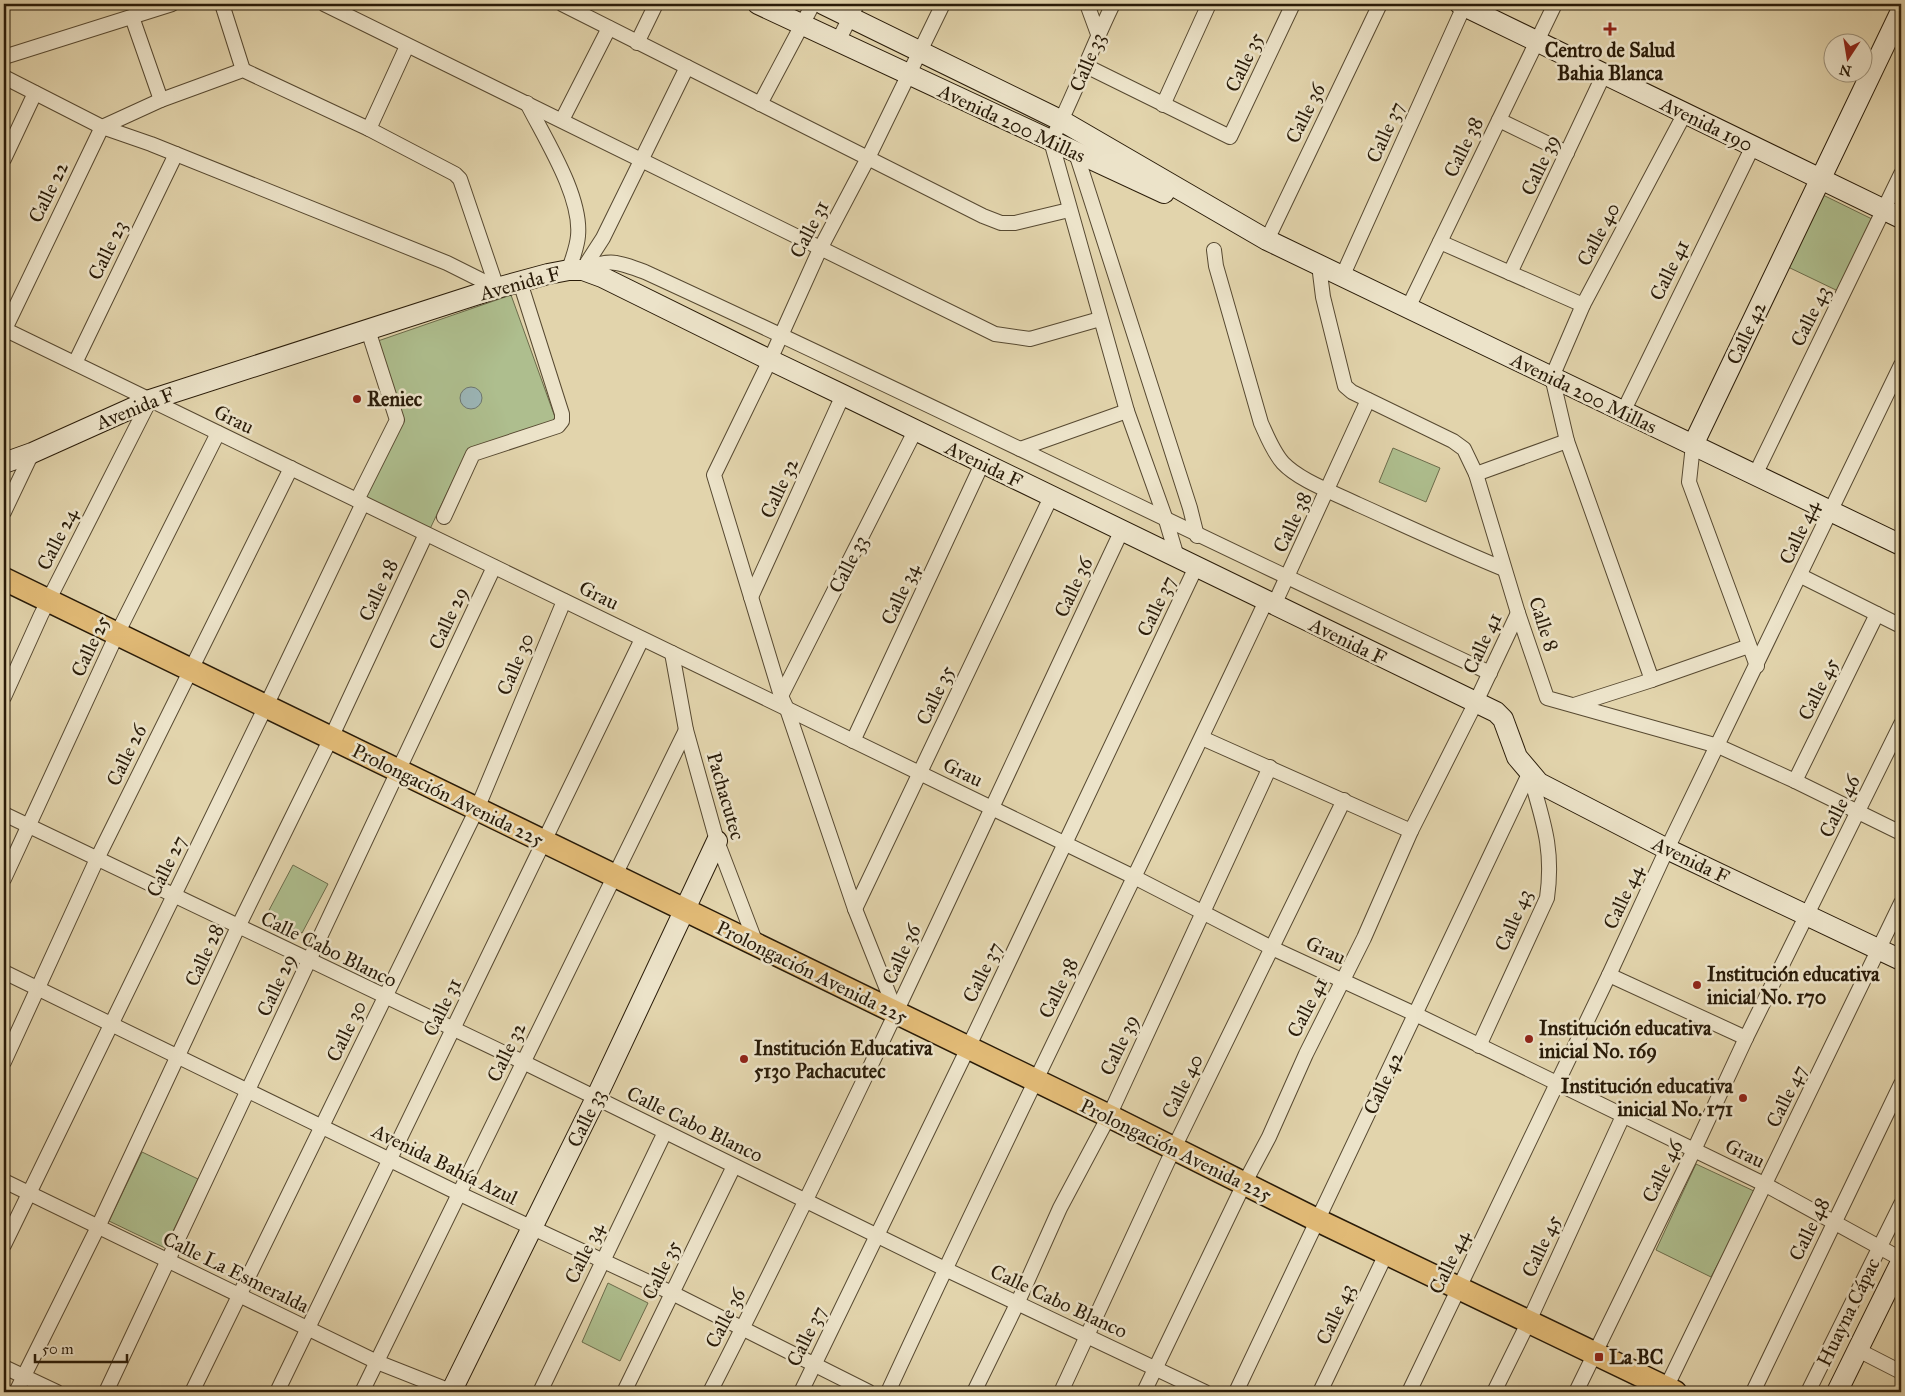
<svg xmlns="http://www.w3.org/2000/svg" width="1905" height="1396" viewBox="0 0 1905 1396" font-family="'IM FELL Great Primer',serif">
	<rect width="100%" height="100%" fill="#e2d4ac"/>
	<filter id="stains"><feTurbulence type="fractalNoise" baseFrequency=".004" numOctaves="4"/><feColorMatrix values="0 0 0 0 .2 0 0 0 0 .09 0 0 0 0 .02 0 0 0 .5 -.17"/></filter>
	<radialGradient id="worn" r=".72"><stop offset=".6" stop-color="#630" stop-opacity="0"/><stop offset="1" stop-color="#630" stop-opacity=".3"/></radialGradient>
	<g fill="#aebe8e" stroke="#6c6c4b">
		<polygon points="1823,195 1874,220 1838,291 1788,267"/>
		<polygon points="511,295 556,420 466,453 429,531 362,499 401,419 375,342"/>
		<polygon points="1393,448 1440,468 1426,502 1379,482"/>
		<polygon points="293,865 328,884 302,933 267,914"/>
		<polygon points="142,1152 198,1179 165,1248 109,1221"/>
		<polygon points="1696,1164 1756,1192 1711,1277 1656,1250"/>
		<polygon points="608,1283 648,1303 620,1361 582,1342"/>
	</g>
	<circle fill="#9bb5b6" stroke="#6d7770" cx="471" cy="398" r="11"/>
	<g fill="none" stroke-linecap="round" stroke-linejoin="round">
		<g stroke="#574931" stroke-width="16">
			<g id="street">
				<polyline points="222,4 243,70"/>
				<polyline points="324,4 995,334 1030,339 1100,319"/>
				<polyline points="562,4 983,216 1001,223 1015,223 1069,210"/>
				<polyline points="1087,4 1098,34"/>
				<path d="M1113,4C1091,49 1074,97 1051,141L1127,411L1166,520L1177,557"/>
				<polyline points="132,17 161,100"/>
				<polyline points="838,41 857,4"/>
				<polyline points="637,43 656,4"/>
				<polyline points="4,57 172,4"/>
				<polyline points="1086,66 1230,137 1293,4"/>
				<polyline points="4,77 102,127 151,144 447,263 497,288"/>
				<path d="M527,103C545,139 582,196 578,236C577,248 572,259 569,270"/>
				<polyline points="760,104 813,4"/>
				<polyline points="1163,105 1209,4"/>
				<polyline points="562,120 609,28"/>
				<polyline points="1499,120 1567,153"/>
				<polyline points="369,129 407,46"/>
				<polyline points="1076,153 1190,508 1197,536"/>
				<polyline points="4,159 35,93"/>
				<polyline points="1267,240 1380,4"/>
				<polyline points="1440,242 1583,305"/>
				<path d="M1214,250L1216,266L1261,423C1267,436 1273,452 1283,463C1300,481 1335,493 1357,504C1406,526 1455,549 1504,569"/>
				<polyline points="1319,265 1323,297 1345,386 1352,392 1453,441 1464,449 1476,474 1518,613 1547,698 1718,746 1795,781 1901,833"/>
				<polyline points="583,269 603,238 687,67"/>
				<path d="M583,270C609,258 619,262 645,272C928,402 1207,541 1490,673"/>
				<polyline points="1510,273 1604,74"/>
				<polyline points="1342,277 1465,4"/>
				<polyline points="1408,308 1555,4"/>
				<polyline points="4,329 1134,877 1272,948 1415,1014 1766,1185 1901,1259"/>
				<polyline points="5,329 102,127 161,100 243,70 369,129 455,174 460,179 497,288"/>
				<polyline points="75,363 176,154"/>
				<polyline points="1623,412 1753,146"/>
				<polyline points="1693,445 1689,482 1757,666"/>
				<polyline points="1020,449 1127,411"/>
				<polyline points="1476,474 1567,441"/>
				<polyline points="1755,475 1901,174"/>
				<polyline points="357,500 397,420 368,330"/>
				<polyline points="4,512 32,453"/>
				<polyline points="444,517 473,454 558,426 562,421 562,414 520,282"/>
				<polyline points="1801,576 1901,626"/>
				<polyline points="751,597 843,395"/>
				<polyline points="1274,605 1368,400"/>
				<polyline points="672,653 686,730 717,841 757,946"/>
				<polyline points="1652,680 1749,646"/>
				<polyline points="781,696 915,431"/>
				<polyline points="4,697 41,615 150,400"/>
				<polyline points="1574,705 1652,680 1567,441 1552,377 1583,305 1685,113"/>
				<polyline points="1202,738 1411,831"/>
				<polyline points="853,741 982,464"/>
				<polyline points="1795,781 1877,614"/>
				<polyline points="4,814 523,1062 945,1269 1205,1392"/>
				<polyline points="4,879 117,634 218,433"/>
				<polyline points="855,909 1051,497"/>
				<polyline points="4,972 460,1194 672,1293 869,1392"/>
				<polyline points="1609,975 1746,1038"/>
				<polyline points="896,1012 855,909 787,709 781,696 714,475 770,360 820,249 868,158 943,4"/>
				<path d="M1479,1046L1547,898C1554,849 1543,821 1530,775"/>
				<polyline points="4,1062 97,859 291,468"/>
				<polyline points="4,1181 377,1362 453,1392"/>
				<polyline points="4,1245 266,706 363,503"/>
				<polyline points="1858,1350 1901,1372"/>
				<polyline points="4,1367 57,1392"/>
				<polyline points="1666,1388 1901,903"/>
				<polyline points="16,1392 98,1227 238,927 331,738 426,534"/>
				<polyline points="106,1392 494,567"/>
				<polyline points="192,1392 477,809 564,601"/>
				<polyline points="277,1392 642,639"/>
				<polyline points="362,1392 686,730"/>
				<polyline points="540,1392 665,1132"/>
				<polyline points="624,1392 734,1166"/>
				<path d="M710,1392C855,1109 986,818 1122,530"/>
				<polyline points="801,1392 968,1048 1196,567"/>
				<path d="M888,1392C1010,1127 1142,866 1266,601"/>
				<polyline points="974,1392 1017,1304 1060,1208 1109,1116 1270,767"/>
				<polyline points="1061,1392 1174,1148 1344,800"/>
				<polyline points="1144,1392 1244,1184 1269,1137 1306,1054 1364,938 1411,831 1475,704 1518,613"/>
				<polyline points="1236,1392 1529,774"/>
				<polyline points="1320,1392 1387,1252"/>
				<polyline points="1409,1392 1609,975 1667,849 1901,365"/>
				<polyline points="1494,1392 1529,1321 1623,1116"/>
				<polyline points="1576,1392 1694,1150 1746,1038 1901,724"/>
				<polyline points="1753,1392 1901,1084"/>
				<polyline points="1808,1392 1901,1204"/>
			</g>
		</g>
		<g stroke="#291b08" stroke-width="22">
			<g id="secondary">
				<polyline points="758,4 1164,193"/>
				<polyline points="823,4 1062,121 1267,240 1901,545"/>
				<polyline points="1460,4 1901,218"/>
				<polyline points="1693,445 1901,11"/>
				<polyline points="4,463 32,453 150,400 497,288 548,274 569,270 583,270 602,277 770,360 843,395 1496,712 1503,719 1517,757 1539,783 1667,849 1901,960"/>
				<polyline points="451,1392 596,1098 717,841"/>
				<polyline points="1837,1392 1901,1262"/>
			</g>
		</g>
		<g stroke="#291b08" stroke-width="25">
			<polyline id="primary" points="4,579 1109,1116 1317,1220 1675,1392"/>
		</g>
		<use href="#street" stroke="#ece3c9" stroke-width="14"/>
		<use href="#secondary" stroke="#ece3c9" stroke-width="20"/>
		<use href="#primary" stroke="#e1ba76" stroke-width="22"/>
	</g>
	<g fill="#8f2418" stroke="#ece3c9" stroke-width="2">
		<path d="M1607.5 21.5h5v5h5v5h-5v5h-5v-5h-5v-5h5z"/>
		<circle cx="357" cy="399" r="5"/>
		<circle cx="1697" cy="985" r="5"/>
		<circle cx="1529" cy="1039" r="5"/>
		<circle cx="744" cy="1059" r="5"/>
		<circle cx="1743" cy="1098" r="5"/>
		<rect x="1594" y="1352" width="10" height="10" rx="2.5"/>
	</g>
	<g text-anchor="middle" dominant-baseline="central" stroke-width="5" stroke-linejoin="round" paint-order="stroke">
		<g font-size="20" font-weight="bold" fill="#291b08" stroke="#ece3c9" text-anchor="start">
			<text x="1610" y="50" text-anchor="middle">Centro de Salud<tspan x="1610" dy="23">Bahia Blanca</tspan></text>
			<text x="367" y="399">Reniec</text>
			<text x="1707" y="974">Institución educativa<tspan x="1707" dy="23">inicial No. 170</tspan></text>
			<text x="1539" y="1028">Institución educativa<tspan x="1539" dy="23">inicial No. 169</tspan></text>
			<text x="754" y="1048">Institución Educativa<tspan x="754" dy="23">5130 Pachacutec</tspan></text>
			<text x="1733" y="1086" text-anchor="end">Institución educativa<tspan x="1733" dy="23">inicial No. 171</tspan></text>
			<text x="1609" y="1357">La BC</text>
		</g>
		<g font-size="20" fill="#291b08" stroke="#ece3c9">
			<text transform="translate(1087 62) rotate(-67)">Calle 33</text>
			<text transform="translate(1244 62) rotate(-65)">Calle 35</text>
			<text transform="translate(1305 113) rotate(-64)">Calle 36</text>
			<text transform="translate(1012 123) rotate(25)">Avenida 200 Millas</text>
			<text transform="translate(1707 124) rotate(26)">Avenida 190</text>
			<text transform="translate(1385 132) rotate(-66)">Calle 37</text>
			<text transform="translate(1463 147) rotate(-64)">Calle 38</text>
			<text transform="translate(1540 165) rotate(-65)">Calle 39</text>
			<text transform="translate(48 192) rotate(-64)">Calle 22</text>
			<text transform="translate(809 229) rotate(-63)">Calle 31</text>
			<text transform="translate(1598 234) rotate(-62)">Calle 40</text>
			<text transform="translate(107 250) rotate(-64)">Calle 23</text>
			<text transform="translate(1669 270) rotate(-64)">Calle 41</text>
			<text transform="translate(520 283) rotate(-15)">Avenida F</text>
			<text transform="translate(1810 316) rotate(-64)">Calle 43</text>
			<text transform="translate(1746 333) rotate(-65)">Calle 42</text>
			<text transform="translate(1584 393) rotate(26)">Avenida 200 Millas</text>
			<text transform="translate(135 408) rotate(-22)">Avenida F</text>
			<text transform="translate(234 419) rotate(26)">Grau</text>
			<text transform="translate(984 464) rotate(26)">Avenida F</text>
			<text transform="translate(779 488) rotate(-65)">Calle 32</text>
			<text transform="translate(1292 522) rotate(-65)">Calle 38</text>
			<text transform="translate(1799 532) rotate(-65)">Calle 44</text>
			<text transform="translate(57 539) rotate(-63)">Calle 24</text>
			<text transform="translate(848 564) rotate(-63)">Calle 33</text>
			<text transform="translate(1073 587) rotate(-65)">Calle 36</text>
			<text transform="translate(378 590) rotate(-65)">Calle 28</text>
			<text transform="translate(900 594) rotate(-65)">Calle 34</text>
			<text transform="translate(599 595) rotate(26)">Grau</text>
			<text transform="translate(1156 606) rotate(-65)">Calle 37</text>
			<text transform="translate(448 618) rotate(-65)">Calle 29</text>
			<text transform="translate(1544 624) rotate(72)">Calle 8</text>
			<text transform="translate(1348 641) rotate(26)">Avenida F</text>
			<text transform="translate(1482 643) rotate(-65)">Calle 41</text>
			<text transform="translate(90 646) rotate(-65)">Calle 25</text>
			<text transform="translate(515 664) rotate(-67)">Calle 30</text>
			<text transform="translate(1818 689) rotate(-64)">Calle 45</text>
			<text transform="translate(935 695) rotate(-65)">Calle 35</text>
			<text transform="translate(126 755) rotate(-64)">Calle 26</text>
			<text transform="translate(963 772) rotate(26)">Grau</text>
			<text transform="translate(448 795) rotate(26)">Prolongación Avenida 225</text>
			<text transform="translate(726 796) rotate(74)">Pachacutec</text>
			<text transform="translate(1839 806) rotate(-64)">Calle 46</text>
			<text transform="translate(1691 860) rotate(26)">Avenida F</text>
			<text transform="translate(166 866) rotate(-64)">Calle 27</text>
			<text transform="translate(1623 897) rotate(-65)">Calle 44</text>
			<text transform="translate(1513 920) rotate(-67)">Calle 43</text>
			<text transform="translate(329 949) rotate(26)">Calle Cabo Blanco</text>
			<text transform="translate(1326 950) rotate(25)">Grau</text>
			<text transform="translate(901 954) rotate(-65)">Calle 36</text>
			<text transform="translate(204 955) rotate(-65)">Calle 28</text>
			<text transform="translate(812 972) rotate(26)">Prolongación Avenida 225</text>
			<text transform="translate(982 972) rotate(-64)">Calle 37</text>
			<text transform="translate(276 985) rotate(-65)">Calle 29</text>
			<text transform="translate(1058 988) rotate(-64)">Calle 38</text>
			<text transform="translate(442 1007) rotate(-64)">Calle 31</text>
			<text transform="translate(1307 1007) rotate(-63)">Calle 41</text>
			<text transform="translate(346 1031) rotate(-64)">Calle 30</text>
			<text transform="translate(1119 1045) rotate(-65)">Calle 39</text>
			<text transform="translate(506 1052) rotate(-64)">Calle 32</text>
			<text transform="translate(1383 1083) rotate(-65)">Calle 42</text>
			<text transform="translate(1182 1086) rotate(-64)">Calle 40</text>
			<text transform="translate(1786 1096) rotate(-64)">Calle 47</text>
			<text transform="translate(586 1118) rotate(-64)">Calle 33</text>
			<text transform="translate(695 1124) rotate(26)">Calle Cabo Blanco</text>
			<text transform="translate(1176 1150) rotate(26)">Prolongación Avenida 225</text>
			<text transform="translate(1745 1153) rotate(26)">Grau</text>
			<text transform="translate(445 1164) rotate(26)">Avenida Bahía Azul</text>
			<text transform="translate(1662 1171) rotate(-64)">Calle 46</text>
			<text transform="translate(1809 1229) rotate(-64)">Calle 48</text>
			<text transform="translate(1541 1246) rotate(-65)">Calle 45</text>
			<text transform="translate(584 1253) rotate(-64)">Calle 34</text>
			<text transform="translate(1449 1262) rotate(-64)">Calle 44</text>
			<text transform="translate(661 1270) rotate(-64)">Calle 35</text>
			<text transform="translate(236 1272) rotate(26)">Calle La Esmeralda</text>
			<text transform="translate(1059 1301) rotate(25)">Calle Cabo Blanco</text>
			<text transform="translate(1848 1312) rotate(-64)">Huayna Cápac</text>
			<text transform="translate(1335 1314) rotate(-65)">Calle 43</text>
			<text transform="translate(725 1318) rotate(-63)">Calle 36</text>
			<text transform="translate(806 1336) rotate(-64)">Calle 37</text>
		</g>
	</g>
	<rect width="1905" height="1396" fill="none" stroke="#e2d4ac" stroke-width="20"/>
	<rect x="5" y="5" width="1895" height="1386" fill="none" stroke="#291b08" stroke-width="2.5"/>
	<rect x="10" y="10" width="1885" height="1376" fill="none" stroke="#291b08"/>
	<g transform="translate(1848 58) rotate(192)"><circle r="24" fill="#ece3c9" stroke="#9e937c"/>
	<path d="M0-4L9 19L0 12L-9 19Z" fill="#8f2418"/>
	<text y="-8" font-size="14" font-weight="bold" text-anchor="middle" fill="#291b08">N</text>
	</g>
	<path d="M35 1354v8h92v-8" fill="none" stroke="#291b08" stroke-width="2.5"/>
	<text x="42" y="1354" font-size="15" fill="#291b08" stroke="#ece3c9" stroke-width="4" paint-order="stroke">50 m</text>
	<rect width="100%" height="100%" filter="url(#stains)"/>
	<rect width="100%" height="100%" fill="url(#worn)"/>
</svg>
